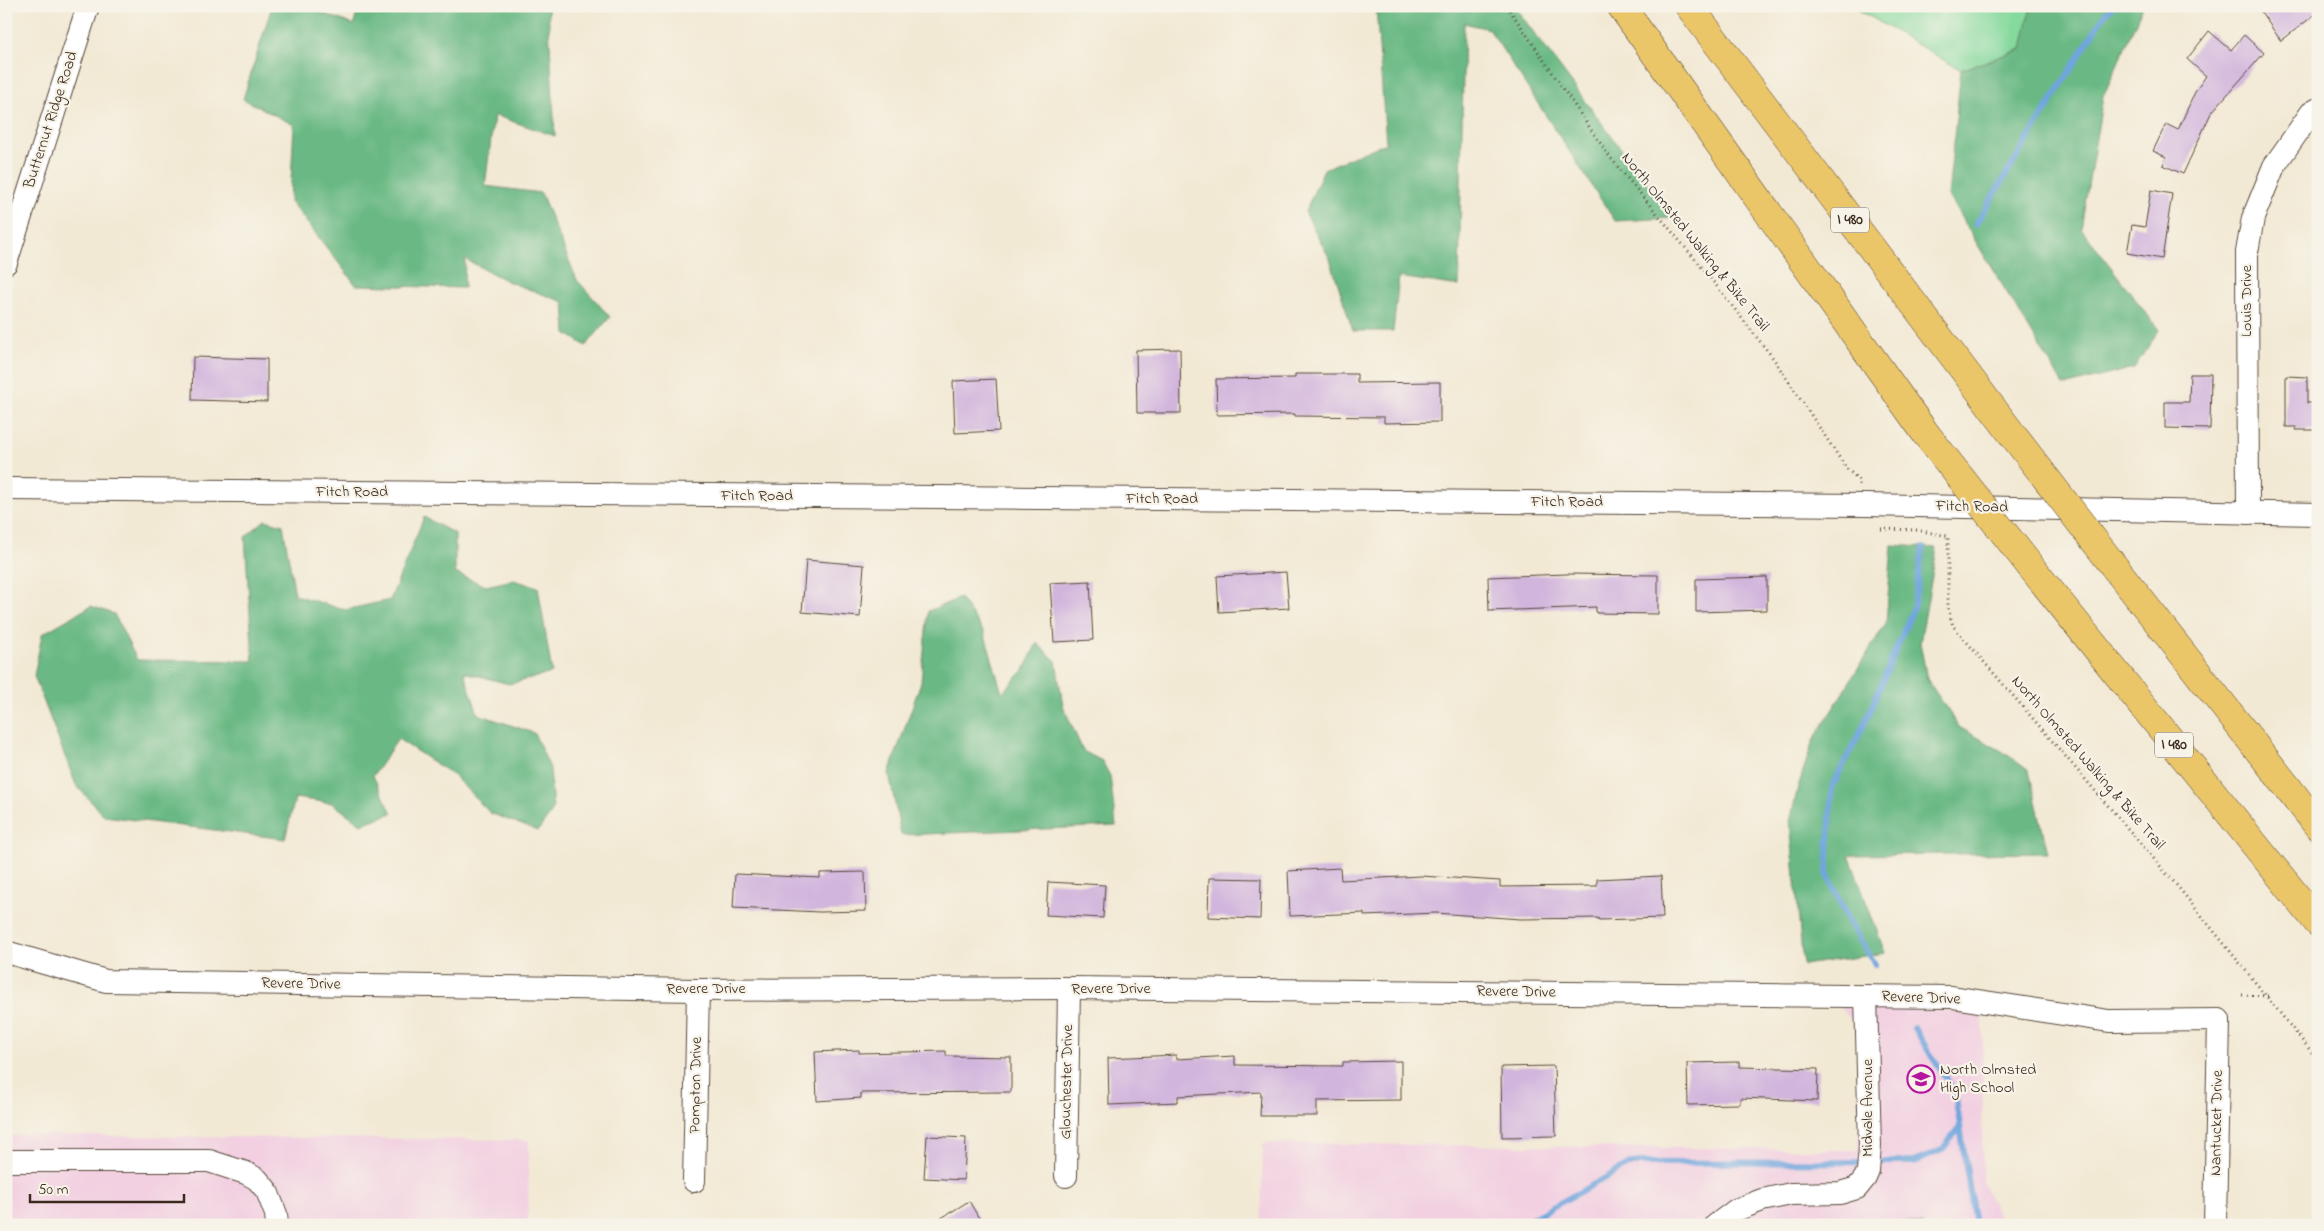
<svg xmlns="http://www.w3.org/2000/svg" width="2324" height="1231" viewBox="0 0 2324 1231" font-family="'Indie Flower',sans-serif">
	<rect width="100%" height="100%" fill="#f7f3e8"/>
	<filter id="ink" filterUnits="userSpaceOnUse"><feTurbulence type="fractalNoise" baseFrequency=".02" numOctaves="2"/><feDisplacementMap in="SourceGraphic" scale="10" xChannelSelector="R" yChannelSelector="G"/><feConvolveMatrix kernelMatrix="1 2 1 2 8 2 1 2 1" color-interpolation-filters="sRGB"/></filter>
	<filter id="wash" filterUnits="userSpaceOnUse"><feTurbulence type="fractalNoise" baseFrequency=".0096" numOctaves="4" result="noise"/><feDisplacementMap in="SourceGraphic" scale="20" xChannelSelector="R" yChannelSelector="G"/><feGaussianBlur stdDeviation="1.12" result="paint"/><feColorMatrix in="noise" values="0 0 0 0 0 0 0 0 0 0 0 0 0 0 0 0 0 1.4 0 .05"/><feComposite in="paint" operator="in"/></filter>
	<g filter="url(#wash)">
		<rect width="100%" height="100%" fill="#f2e9d4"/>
		<g fill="#f2cfe1">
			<polygon points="1839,1006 1983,1012 1982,1182 2002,1225 1261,1225 1263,1143 1859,1150 1858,1034 1855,1024"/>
			<polygon points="6,1135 529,1140 528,1225 6,1225"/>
		</g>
		<g fill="#84d99c" stroke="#60825d">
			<polygon points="1852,6 2031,6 2032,8 2022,49 1961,70"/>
			<polygon points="1871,1219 1923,1225 1823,1225"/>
		</g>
		<g fill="#6bb984" stroke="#537251">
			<polygon points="272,6 304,6 354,25 358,6 548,6 555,136 494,115 485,186 541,193 577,280 610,317 586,346 566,333 564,302 509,282 465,259 464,288 356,285 290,201 294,125 243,99"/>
			<polygon points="1376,6 1514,6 1673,218 1615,221 1489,29 1464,23 1459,286 1399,277 1393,331 1353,331 1330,259 1305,212 1324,169 1386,143"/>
			<polygon points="2031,6 2143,6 2103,97 2081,228 2159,330 2134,368 2064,386 1948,196 1961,70 2022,49"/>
			<polygon points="424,517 455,534 455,573 486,586 513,580 538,587 552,673 509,684 464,672 478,714 534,733 550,768 553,810 538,831 490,813 453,775 398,739 373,776 392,813 361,824 332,803 295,798 285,839 104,816 76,785 34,676 42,634 91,606 114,614 137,660 253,661 245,537 265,520 283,525 295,595 345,610 390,600"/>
			<polygon points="1892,545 1937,548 1920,643 1927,679 1959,727 2002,751 2029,771 2048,853 1849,855 1885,953 1803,965 1790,822 1798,787 1813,741 1886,623"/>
			<polygon points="960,598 984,632 1002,693 1024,670 1037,643 1056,661 1063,706 1083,751 1102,761 1110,776 1116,826 901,835 889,773 921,682 928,611"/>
		</g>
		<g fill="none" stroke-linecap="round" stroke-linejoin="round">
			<g stroke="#6fa5dd" stroke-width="6">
				<polyline points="1976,224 2105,14 2113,6"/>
				<polyline points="1875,964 1849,922 1827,873 1832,787 1864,725 1913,609 1923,548"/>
				<polyline points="1914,1028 1955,1093 1975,1225"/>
				<polyline points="1520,1225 1632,1163 1915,1162 1942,1150 1960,1127"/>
			</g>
		</g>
		<g id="blocks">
			<g fill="#d2b5dd">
				<polygon points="2257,6 2318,6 2318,12 2281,41"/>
				<polygon points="2209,31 2231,50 2244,35 2264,53 2211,113 2183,174 2163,165 2166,157 2153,151 2166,124 2178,130 2195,92 2206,76 2187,59"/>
				<polygon points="2151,190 2172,194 2162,259 2127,253 2132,225 2145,227"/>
				<polygon points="1180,349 1181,413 1137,413 1136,350"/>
				<polygon points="193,357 267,359 267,402 192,400"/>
				<polygon points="1295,374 1357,374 1357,383 1440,382 1440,422 1384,423 1384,417 1295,416 1295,414 1217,415 1216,379 1295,378"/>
				<polygon points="2190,374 2211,374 2210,429 2165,428 2165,402 2189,402"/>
				<polygon points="2286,376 2307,377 2307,403 2318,403 2318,430 2296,430 2296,427 2286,427"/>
				<polygon points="996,379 999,431 955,433 953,381"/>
				<polygon points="806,560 864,565 860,617 802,612"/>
				<polygon points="1286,572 1289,608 1219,612 1217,576"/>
				<polygon points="1566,574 1658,575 1658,614 1596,613 1596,607 1489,611 1488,577"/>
				<polygon points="1767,577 1767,610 1696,612 1696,579"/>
				<polygon points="1090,581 1093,640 1054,642 1050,583"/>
				<polygon points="1340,868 1341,880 1421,876 1500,881 1500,887 1597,886 1597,879 1661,876 1663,918 1599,920 1598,918 1520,919 1436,913 1364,916 1364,913 1290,916 1288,871"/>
				<polygon points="865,872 866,911 820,912 733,908 735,874 820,878 820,873"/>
				<polygon points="1209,878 1261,879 1260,919 1208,917"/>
				<polygon points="1048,882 1105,885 1103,918 1046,915"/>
				<polygon points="859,1050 859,1053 946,1051 946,1056 1011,1057 1011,1092 861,1093 861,1098 817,1101 815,1052"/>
				<polygon points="1176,1055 1176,1059 1235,1056 1235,1065 1343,1066 1343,1062 1401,1061 1401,1100 1317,1101 1317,1116 1260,1116 1261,1092 1178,1096 1178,1102 1109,1105 1108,1058"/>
				<polygon points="1739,1062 1739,1067 1818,1069 1817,1101 1740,1098 1740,1104 1688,1105 1687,1063"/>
				<polygon points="1554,1066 1556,1136 1502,1137 1501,1067"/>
				<polygon points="927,1136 966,1138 964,1180 924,1178"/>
				<polygon points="969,1201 983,1225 930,1225"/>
			</g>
		</g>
	</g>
	<g filter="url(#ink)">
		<use href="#blocks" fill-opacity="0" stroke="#564739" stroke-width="1"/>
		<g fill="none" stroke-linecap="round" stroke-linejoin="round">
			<g stroke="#564739" stroke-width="24">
				<g id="minor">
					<polyline points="6,263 88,6"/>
					<polyline points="6,489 1865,505 2318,514"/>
					<polyline points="2248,513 2247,252 2253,218 2274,166 2311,113 2318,109"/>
					<polyline points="6,952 106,981 698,990 1069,988 1952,997 2109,1021 2219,1020 2215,1225"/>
					<polyline points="6,1161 209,1161 246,1173 257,1179 267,1191 276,1214 277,1225"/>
					<polyline points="1066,1176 1069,988"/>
					<polyline points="694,1181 698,990"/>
					<polyline points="1716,1225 1736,1210 1762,1200 1791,1194 1840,1193 1857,1188 1865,1178 1868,1171 1870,1146 1866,996"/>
				</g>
			</g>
			<g stroke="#564739" stroke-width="29">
				<g id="highway">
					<polyline points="1621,6 1926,434"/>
					<polyline points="1689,6 2012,434"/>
					<polyline points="2113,565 2318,826"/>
					<polyline points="2031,567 2318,923"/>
				</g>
			</g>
			<g stroke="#564739" stroke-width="3" stroke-dasharray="1 4" stroke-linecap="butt">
				<polyline points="1507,6 1609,156 1704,270 1773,358 1847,469 1859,480 1859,486"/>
				<polyline points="1881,529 1916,530 1948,536 1948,608 1953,626 2179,888 2318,1060"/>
				<polyline points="2242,995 2268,996"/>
			</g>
			<use href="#minor" stroke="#fff" stroke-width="22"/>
			<use href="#highway" stroke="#ebc669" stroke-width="28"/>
			<g stroke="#564739" stroke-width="29" stroke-linecap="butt">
				<g id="highway-bridge">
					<polyline points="1926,434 2031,567"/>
					<polyline points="2012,434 2113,565"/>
				</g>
			</g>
			<use href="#highway-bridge" stroke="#ebc669" stroke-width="28"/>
		</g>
	</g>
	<defs>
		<g id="school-ring" transform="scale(1.4375)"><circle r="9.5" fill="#f7f3e8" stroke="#b5179e" stroke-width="1.5"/><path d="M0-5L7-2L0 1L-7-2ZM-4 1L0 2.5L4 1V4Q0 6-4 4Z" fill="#b5179e"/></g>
	</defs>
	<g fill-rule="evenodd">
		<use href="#school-ring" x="1921" y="1079"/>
	</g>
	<g text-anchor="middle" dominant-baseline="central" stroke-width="4.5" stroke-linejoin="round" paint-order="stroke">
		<g fill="#f7f3e8" stroke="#73665b" stroke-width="1">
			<rect x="1831" y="207.5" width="38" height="25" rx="4"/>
			<rect x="2155" y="732.5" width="38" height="25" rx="4"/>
		</g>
		<g font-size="15" font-weight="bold" fill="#3b2a1e">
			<text x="1850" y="220">I 480</text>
			<text x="2174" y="745">I 480</text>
		</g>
		<g font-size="16" fill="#3b2a1e" stroke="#f7f3e8">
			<text transform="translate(51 120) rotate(-72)">Butternut Ridge Road</text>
			<text transform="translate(1695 242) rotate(51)">North Olmsted Walking &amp; Bike Trail</text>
			<text transform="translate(2247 301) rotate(-90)">Louis Drive</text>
			<text x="352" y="492">Fitch Road</text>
			<text x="757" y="496">Fitch Road</text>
			<text x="1162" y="499">Fitch Road</text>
			<text x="1567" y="502">Fitch Road</text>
			<text transform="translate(1972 507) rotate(1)">Fitch Road</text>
			<text transform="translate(2088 763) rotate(49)">North Olmsted Walking &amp; Bike Trail</text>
			<text transform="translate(301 984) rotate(1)">Revere Drive</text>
			<text x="706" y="989">Revere Drive</text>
			<text x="1111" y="989">Revere Drive</text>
			<text transform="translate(1516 992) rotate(1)">Revere Drive</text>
			<text transform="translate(1921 998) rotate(2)">Revere Drive</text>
			<text transform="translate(1067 1082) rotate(-89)">Glouchester Drive</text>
			<text transform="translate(696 1085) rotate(-89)">Pompton Drive</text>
			<text transform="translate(1868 1108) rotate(-90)">Midvale Avenue</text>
			<text transform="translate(2217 1123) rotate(-89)">Nantucket Drive</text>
		</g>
		<g font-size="16" fill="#3b2a1e" stroke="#f7f3e8" text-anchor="start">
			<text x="1940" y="1070">North Olmsted<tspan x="1940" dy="18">High School</tspan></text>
		</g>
	</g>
	<rect width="2324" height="1231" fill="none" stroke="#f7f3e8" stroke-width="25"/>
	<path d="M30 1194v8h154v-8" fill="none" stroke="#3b2a1e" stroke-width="2.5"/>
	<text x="38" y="1194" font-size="15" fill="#3b2a1e" stroke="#f7f3e8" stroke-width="4" paint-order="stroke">50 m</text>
</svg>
